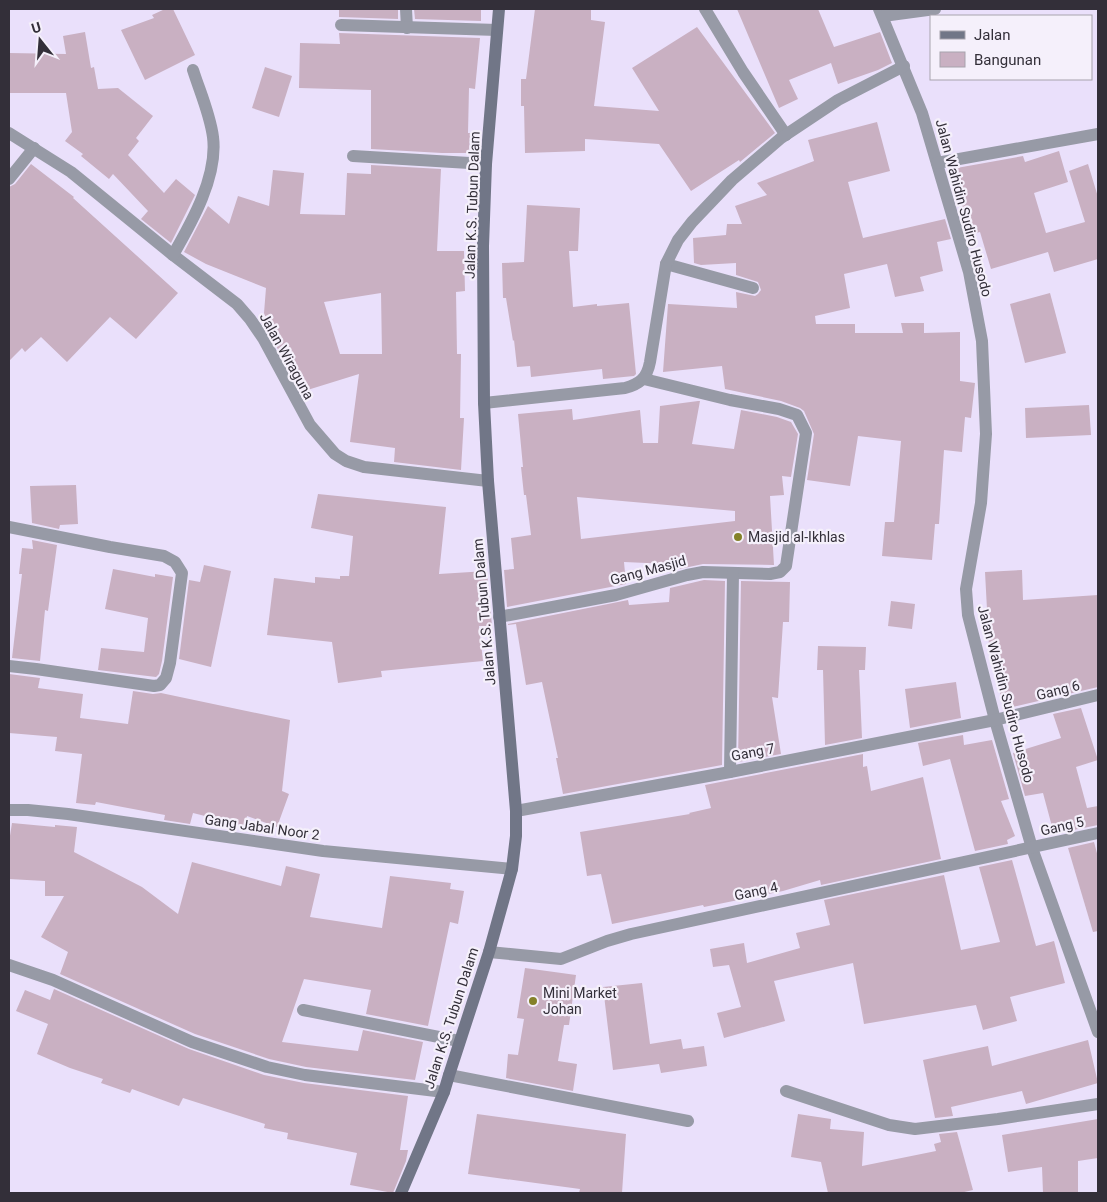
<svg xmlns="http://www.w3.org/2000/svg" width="1107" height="1202" viewBox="0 0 1107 1202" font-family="Roboto,sans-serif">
	<rect width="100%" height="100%" fill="#eae0fb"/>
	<g fill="#c9b0c2" fill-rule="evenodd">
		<polygon points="165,9 173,9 195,55 145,80 121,30 154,18 152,15"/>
		<polygon points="339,9 398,9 398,19 339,17"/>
		<polygon points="414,9 481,9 481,21 415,19"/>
		<polygon points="535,9 591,9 591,20 605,22 594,106 659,111 632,68 697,27 775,133 740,162 739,160 691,191 659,144 585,139 585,151 525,153 524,106 521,106 521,79 526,79"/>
		<polygon points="737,9 818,9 834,47 880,32 892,63 878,70 838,84 831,63 789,80 798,99 779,108"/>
		<polygon points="85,32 91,68 94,67 98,89 118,88 153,116 136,138 139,141 128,155 164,193 176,179 195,195 171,243 141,219 148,211 113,174 109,179 81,156 83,154 65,141 72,132 66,93 9,93 9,53 66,54 63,36"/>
		<polygon points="339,33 480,38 475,89 469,88 468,133 470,133 469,153 442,153 371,149 371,90 299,88 300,43 340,44"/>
		<polygon points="265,67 292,76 279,117 252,108"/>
		<polygon points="877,122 890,171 848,182 863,238 945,219 951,239 937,242 943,271 920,277 924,291 895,297 887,264 844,274 850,308 815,316 816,324 855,324 855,333 903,333 901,323 924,323 924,333 960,332 960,381 975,383 971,418 965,417 962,452 944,450 939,524 935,524 932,560 882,556 885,522 894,522 901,441 858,436 850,486 807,480 814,434 804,411 800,408 781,401 725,389 722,366 663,372 668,304 737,308 736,292 755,296 758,294 761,290 758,282 736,275 736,263 701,265 694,263 693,238 726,235 727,224 742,224 735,206 767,195 757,183 814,161 808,140"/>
		<polygon points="1059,151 1068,182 1034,193 1046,233 1085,222 1069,171 1088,164 1098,197 1098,259 1054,272 1048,252 991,269 980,232 967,235 961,215 964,214 951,169 1023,156 1025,162"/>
		<polygon points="31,164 74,197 73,198 178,293 136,339 110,317 67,362 41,337 25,352 22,348 9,361 9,187 15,184"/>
		<path d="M371,165L441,169L437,251H464L465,291L456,292L457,354H461L460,418H464L461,470L394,462L395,448L350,442L359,374L301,392L274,342L264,313L266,288L206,264L184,252L208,206L229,224L238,196L269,206L273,170L304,173L300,214L345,215L347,173L371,174ZM381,293L382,354H340L324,302Z"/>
		<polygon points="527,205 580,208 578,251 569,251 573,307 597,304 597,306 629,303 636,374 634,376 603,379 602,369 531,377 530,366 517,367 514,340 513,341 506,298 503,298 502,263 524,262"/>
		<polygon points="1050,293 1066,353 1025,363 1010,304"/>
		<path d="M698,401H700L692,444L734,449L741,410L777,417L791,422L798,434L791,477L782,476L784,495L770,496L774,565L703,564L670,571V564L624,562L626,584L507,607L504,570L514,569L511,538L531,535L526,495H524L521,467H523L518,414L572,409L573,420L640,410L643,443H658L660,406ZM577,497L735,511V521L581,539Z"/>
		<polygon points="1089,405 1091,435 1026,438 1025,408"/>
		<polygon points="76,485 78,524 60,525 59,529 32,523 30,486"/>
		<polygon points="318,494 446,507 439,574 487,571 492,626 479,626 483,661 381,671 382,677 338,683 332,642 267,635 274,578 315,583 315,577 340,579 340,576 349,576 353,536 311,528"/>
		<polygon points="32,540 57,545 48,611 45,610 40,661 12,658 22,574 19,574 22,548 33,549"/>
		<polygon points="204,565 231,571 211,667 179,659 189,580 200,582"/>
		<polygon points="113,569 155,577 155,574 173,577 162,661 159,674 156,677 98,670 101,648 144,652 148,618 105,609"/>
		<polygon points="1022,570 1023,600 1098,595 1098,687 1004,709 989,647 985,572"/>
		<polygon points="704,580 725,581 722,765 563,794 556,758 558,758 542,682 526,685 516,624 508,625 508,624 628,600 629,605 669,602 670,588"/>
		<polygon points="741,581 790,582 789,622 783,622 778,698 772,697 781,754 738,762"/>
		<polygon points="891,601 915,604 912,629 888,626"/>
		<polygon points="818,646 866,647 865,670 859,670 862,738 825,745 823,670 817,670"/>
		<polygon points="9,674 40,678 38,688 83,694 80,718 128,724 133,691 153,694 161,693 290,720 282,791 289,794 277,827 247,816 245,826 193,813 190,824 164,820 165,815 96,802 95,805 76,803 82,754 55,751 57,737 9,733"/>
		<polygon points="956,682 961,718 910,728 905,689"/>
		<polygon points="1081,708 1098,760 1076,767 1087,808 1098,806 1098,825 1054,834 1043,793 1025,796 1013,753 1061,738 1053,714"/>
		<polygon points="963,735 964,745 992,740 1009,799 1001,801 1015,836 1007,840 1008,844 975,851 950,759 923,766 918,743"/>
		<polygon points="863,754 863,767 867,766 871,791 923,777 941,859 821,885 820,880 783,891 704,907 703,905 612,924 601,874 587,876 580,832 690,814 689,813 711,808 705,785"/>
		<polygon points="12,823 55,827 55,825 77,827 74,852 142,887 178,914 192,862 281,886 286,866 320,874 310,917 382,928 390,876 451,883 450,889 464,891 458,924 450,922 428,1026 366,1014 371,990 304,979 282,1042 358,1051 363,1030 423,1042 415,1080 306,1067 269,1059 195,1034 60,974 68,952 41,937 64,896 45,896 45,881 9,879 9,842"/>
		<polygon points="1094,842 1098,857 1098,931 1093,932 1068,848"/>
		<polygon points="1012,860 1036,946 1054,941 1065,983 1010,997 1017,1021 983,1030 976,1005 864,1024 853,963 774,981 785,1021 724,1038 717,1013 741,1007 729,965 713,967 710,949 744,943 747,963 800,948 796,933 830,925 824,900 944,875 961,950 1000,942 979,867"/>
		<polygon points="525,968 576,975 569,1025 564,1025 558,1061 577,1064 573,1091 506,1078 508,1054 518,1055 524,1019 517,1018"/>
		<polygon points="642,983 650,1044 681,1039 683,1049 704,1046 707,1066 661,1073 659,1064 613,1070 603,987"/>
		<polygon points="54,989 189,1049 264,1075 304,1083 408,1096 400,1150 408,1150 406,1161 393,1193 350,1185 357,1153 287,1139 288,1133 264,1128 265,1124 183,1098 179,1106 132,1089 130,1093 101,1083 103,1079 70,1068 37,1054 48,1024 16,1011 25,990 50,1000"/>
		<polygon points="1088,1040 1098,1083 1026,1104 1022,1091 951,1107 953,1116 935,1118 923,1060 988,1046 992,1066"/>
		<polygon points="477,1114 626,1134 622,1193 579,1193 580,1189 468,1174"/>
		<polygon points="798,1114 831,1119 830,1129 864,1132 862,1166 936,1151 934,1144 941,1142 939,1134 957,1132 973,1190 960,1193 828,1193 821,1162 791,1157"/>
		<polygon points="1098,1119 1098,1158 1078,1161 1078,1193 1043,1193 1042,1167 1008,1172 1002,1135"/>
	</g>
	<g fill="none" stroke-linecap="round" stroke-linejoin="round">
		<g stroke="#979aa6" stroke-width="12">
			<polyline points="406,9 407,28"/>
			<polyline points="705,9 743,72 786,135"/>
			<polyline points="879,9 922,113 969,272 982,341 986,434 981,503 966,589 968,615 995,720 1032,848 1098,1032"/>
			<polyline points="883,16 935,9"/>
			<polyline points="341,25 497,30"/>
			<polyline points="9,133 71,172 173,255 237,304 250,319 263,338 310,425 335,454 346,461 364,467 488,481"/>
			<polyline points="353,156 486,164"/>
			<polyline points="937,163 1098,134"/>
			<polyline points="9,179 34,148"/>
			<path d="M173,255C192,222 218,176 213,137C210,114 200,92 193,70"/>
			<polyline points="666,264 753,288"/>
			<path d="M484,403L625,388C640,384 647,378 650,362L666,264L678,240L692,222L732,180L781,138L838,100L904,66"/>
			<polyline points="9,527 110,547 164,556 175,562 182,573 170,663 166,678 160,685 154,686 36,669 9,666"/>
			<polyline points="499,617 616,595 687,575 703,572 770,574 780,572 786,566 806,433 797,415 779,409 730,400 644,379"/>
			<polyline points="730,772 733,573"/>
			<polyline points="9,810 28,810 68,814 323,851 512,869"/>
			<polyline points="516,811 730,772 995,720 1098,695"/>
			<polyline points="489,952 561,959 607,941 631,934 1098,833"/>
			<polyline points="9,965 53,980 192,1042 267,1067 305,1075 444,1092"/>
			<polyline points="303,1010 459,1041"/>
			<polyline points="449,1075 688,1121"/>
			<polyline points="786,1091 889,1125 915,1129 998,1119 1098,1104"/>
		</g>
		<polyline stroke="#717687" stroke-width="12" points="401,1193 444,1092 449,1075 489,952 512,869 516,836 516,811 488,481 484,403 483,246 486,164 499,9"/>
	</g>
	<g fill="#848129" stroke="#f5f0fb" stroke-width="2">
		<circle cx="738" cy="537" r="5"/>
		<circle cx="533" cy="1001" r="5"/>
	</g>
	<g text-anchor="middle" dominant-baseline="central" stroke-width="4.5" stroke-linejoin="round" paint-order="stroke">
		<g font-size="14" fill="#332f39" stroke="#f5f0fb">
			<text transform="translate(472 205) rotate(-88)">Jalan K.S. Tubun Dalam</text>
			<text transform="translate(964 208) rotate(75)">Jalan Wahidin Sudiro Husodo</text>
			<text transform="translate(287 356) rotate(61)">Jalan Wiraguna</text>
			<text transform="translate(648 570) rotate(-15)">Gang Masjid</text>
			<text transform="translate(484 612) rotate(-95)">Jalan K.S. Tubun Dalam</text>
			<text transform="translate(1058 690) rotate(-14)">Gang 6</text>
			<text transform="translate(1006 694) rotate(75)">Jalan Wahidin Sudiro Husodo</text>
			<text transform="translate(753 752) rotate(-11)">Gang 7</text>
			<text transform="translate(1062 826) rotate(-13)">Gang 5</text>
			<text transform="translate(262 827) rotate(8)">Gang Jabal Noor 2</text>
			<text transform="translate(756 891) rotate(-12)">Gang 4</text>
			<text transform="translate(451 1018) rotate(-72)">Jalan K.S. Tubun Dalam</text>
		</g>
		<g font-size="14" fill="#332f39" stroke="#f5f0fb" text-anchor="start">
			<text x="748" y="537">Masjid al-Ikhlas</text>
			<text x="543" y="993">Mini Market<tspan x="543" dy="16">Johan</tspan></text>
		</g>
	</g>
	<rect width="1107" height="1202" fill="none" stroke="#332f39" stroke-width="20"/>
	<rect x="930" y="15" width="162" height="65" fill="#f5f0fb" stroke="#a7a3ad"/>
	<rect x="940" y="31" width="25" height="8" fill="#717687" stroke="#a7a3ad"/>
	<text x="974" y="40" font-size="15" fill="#332f39">Jalan</text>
	<rect x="940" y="52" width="25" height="15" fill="#c9b0c2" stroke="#a7a3ad"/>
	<text x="974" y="65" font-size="15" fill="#332f39">Bangunan</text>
	<g transform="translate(40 40) rotate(343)" stroke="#f5f0fb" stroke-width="4" paint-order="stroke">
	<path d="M0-4L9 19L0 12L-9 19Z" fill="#332f39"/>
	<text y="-8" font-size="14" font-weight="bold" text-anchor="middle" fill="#332f39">U</text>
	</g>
</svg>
